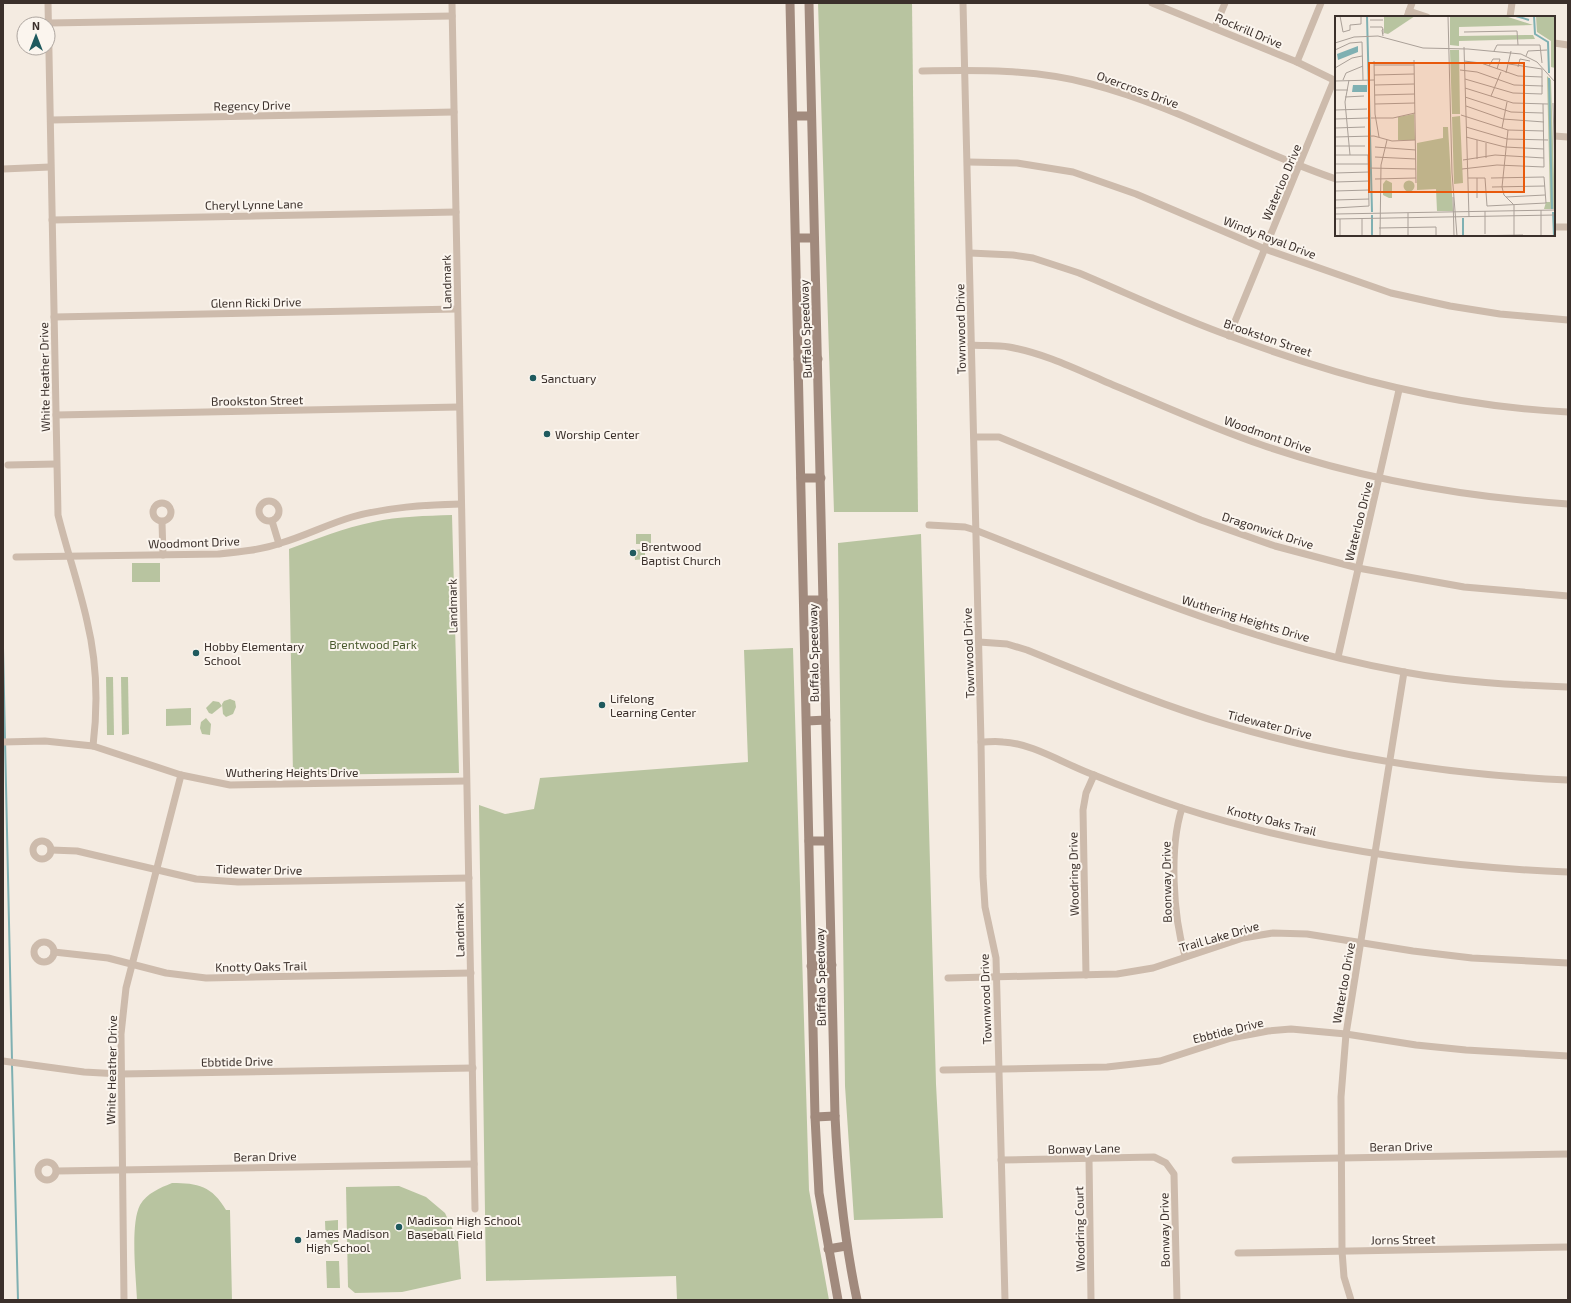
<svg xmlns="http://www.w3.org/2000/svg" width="1571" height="1303" viewBox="0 0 1571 1303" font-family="'Exo 2',sans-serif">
	<rect width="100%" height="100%" fill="#f4ebe1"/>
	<g fill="#b8c4a0">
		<polygon points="818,3 912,3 918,512 834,512"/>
		<path d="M452,515L459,773L293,775L289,549C316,539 344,528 373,522C399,516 426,516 452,515Z"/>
		<rect x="636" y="534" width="15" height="10"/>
		<polygon points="921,534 936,1084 943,1218 854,1220 845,1086 838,543"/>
		<polygon points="645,549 645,559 635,560 634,550"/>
		<rect x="132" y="563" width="28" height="19"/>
		<polygon points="793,648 809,1190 829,1300 677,1300 676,1276 486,1281 479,805 505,814 534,809 540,778 748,762 744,650"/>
		<polygon points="106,677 113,677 114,735 107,735"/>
		<polygon points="121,677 128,677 129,734 122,735"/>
		<polygon points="230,699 235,701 236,707 233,714 226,717 223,714 222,704 224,701"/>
		<polygon points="213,701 219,702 222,706 212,714 209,713 206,708"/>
		<polygon points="191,708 191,725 166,726 166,709"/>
		<polygon points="206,718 211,724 210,735 202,734 200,728 201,722"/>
		<path d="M172,1183C198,1183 212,1186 226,1210H230L232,1300H137C136,1277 130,1224 140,1205C147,1193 160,1188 172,1183Z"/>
		<polygon points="399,1186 426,1197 445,1213 458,1241 461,1279 402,1292 355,1293 348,1287 346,1187"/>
		<polygon points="338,1220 338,1247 326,1247 325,1221"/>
		<polygon points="326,1261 339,1261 340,1288 327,1288"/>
	</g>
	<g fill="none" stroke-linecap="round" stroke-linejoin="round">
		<g stroke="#7fb0b2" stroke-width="2">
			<polyline points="3,648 12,1060"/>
			<polyline points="12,1065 18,1300"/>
		</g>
		<g stroke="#cdbbac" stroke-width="7">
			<path d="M48,3L58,515C67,551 79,585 87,621C97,662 98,705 93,746"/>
			<polyline points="452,3 475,1209"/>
			<polyline points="963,3 981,742 983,876 985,907 996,958 1005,1300"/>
			<polyline points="1152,3 1297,62 1336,81"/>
			<polyline points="1409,11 1427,17"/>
			<polyline points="1407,17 1412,3"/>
			<polyline points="1510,17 1512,3"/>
			<polyline points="49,23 452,16"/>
			<polyline points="1215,27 1225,3"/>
			<polyline points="1554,43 1568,45"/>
			<polyline points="1297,62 1321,3"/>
			<path d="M922,71C979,70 1035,69 1091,84C1176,106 1253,151 1336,179"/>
			<polyline points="51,120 454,112"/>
			<polyline points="1554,136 1568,137"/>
			<polyline points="968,162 1017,163 1073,172 1136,194 1265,249 1391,293 1450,306 1500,314 1568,320"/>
			<polyline points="3,169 50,167"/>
			<polyline points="52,220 456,212"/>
			<polyline points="1554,227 1568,227"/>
			<path d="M970,253L1013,255L1033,258L1079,273C1129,294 1179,318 1230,336C1342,378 1448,406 1568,412"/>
			<polyline points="54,317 457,309"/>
			<polyline points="1229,336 1334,80"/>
			<path d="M971,345C983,346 997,345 1009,347C1043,353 1074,368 1106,382C1157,403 1209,427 1262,445C1361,479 1464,497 1568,504"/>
			<polyline points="56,415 459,407"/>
			<polyline points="974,437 999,437 1201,520 1275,546 1358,568 1464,587 1568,596"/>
			<polyline points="8,465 56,464"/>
			<circle cx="269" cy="511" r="10"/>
			<circle cx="162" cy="512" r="9"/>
			<polyline points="272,521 279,544"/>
			<polyline points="162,522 163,555"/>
			<path d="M929,525L965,527L975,530C1116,585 1255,645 1404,672C1458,682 1513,685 1568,687"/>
			<path d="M16,557L218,554C239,552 261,550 281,543C305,536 328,524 352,517C388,507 424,505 461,504"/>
			<path d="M979,642L1007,644L1027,650C1094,677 1160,705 1228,725C1339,758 1453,775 1568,780"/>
			<polyline points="1338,657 1399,390"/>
			<polyline points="3,742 45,741 93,746 181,775 230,785 466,781"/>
			<path d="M981,742C988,742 996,741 1003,742C1032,743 1066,765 1094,775C1123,787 1152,798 1182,808C1306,848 1438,867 1568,872"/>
			<path d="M1182,808C1169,848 1173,915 1185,956"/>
			<circle cx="42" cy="850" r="9"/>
			<polyline points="51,850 77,851 196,879 238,882 469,878"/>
			<circle cx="44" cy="952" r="10"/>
			<polyline points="54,952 108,958 166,973 206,978 471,973"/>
			<polyline points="1086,975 1083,810 1086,793 1094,775"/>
			<polyline points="948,978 1117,974 1153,968 1243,938 1273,933 1307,934 1413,951 1472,958 1568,963"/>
			<polyline points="3,1061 84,1072 120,1074 473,1068"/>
			<polyline points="943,1070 1107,1067 1160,1061 1231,1038 1268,1031 1291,1029 1346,1034 1416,1045 1466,1050 1568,1056"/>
			<polyline points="1089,1159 1091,1300"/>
			<polyline points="1001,1160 1154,1157 1166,1163 1174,1174 1177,1300"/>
			<polyline points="1235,1160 1568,1154"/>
			<circle cx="47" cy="1171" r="9"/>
			<polyline points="57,1171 474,1164"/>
			<polyline points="1238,1253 1568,1247"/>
			<polyline points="124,1300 121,1034 126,988 181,775"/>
			<polyline points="1351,1300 1344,1277 1342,1251 1341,1097 1346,1034 1404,672"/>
		</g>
		<g stroke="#a18a7d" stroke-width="9">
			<polyline points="790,3 815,1117 819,1193 838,1300"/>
			<path d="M809,3L835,1116C838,1179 844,1238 857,1300"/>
			<polyline points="793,116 811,116"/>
			<polyline points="796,238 814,238"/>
			<polyline points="798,359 818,359"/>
			<polyline points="801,478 821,478"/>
			<polyline points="804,600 823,600"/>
			<polyline points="807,721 826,720"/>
			<polyline points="809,841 828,841"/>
			<polyline points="811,966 832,965"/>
			<polyline points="815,1117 835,1116"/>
			<polyline points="828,1249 846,1246"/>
		</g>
	</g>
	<g fill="#1f5a5e" stroke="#fbf5ee" stroke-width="1.5">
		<circle cx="533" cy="378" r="4"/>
		<circle cx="547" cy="434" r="4"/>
		<circle cx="633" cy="553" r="4"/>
		<circle cx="196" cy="653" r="4"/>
		<circle cx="602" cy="705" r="4"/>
		<circle cx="399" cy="1227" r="4"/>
		<circle cx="298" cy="1240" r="4"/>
	</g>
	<g text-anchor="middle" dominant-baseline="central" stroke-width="4" stroke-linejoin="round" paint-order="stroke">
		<g font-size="12" fill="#3b302b" stroke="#fbf5ee">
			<text transform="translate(1249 30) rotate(23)">Rockrill Drive</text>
			<text transform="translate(1138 89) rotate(20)">Overcross Drive</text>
			<text transform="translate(252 105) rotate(-1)">Regency Drive</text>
			<text transform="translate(1281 182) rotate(-67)">Waterloo Drive</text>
			<text transform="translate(254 204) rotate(-1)">Cheryl Lynne Lane</text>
			<text transform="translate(1270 237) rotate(21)">Windy Royal Drive</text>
			<text transform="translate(446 282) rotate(-91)">Landmark</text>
			<text transform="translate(256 302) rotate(-1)">Glenn Ricki Drive</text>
			<text transform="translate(805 329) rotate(-92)">Buffalo Speedway</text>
			<text transform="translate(960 329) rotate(-91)">Townwood Drive</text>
			<text transform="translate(1268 337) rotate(19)">Brookston Street</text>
			<text transform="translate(44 377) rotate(-91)">White Heather Drive</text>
			<text transform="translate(257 400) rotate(-1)">Brookston Street</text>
			<text transform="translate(1268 434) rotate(19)">Woodmont Drive</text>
			<text transform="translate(1358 521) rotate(-76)">Waterloo Drive</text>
			<text transform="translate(1268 530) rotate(18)">Dragonwick Drive</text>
			<text transform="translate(194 542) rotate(-2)">Woodmont Drive</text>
			<text transform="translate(452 606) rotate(-91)">Landmark</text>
			<text transform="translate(1246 618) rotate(17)">Wuthering Heights Drive</text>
			<text transform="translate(813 653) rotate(-91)">Buffalo Speedway</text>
			<text transform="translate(968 653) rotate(-92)">Townwood Drive</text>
			<text transform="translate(1270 724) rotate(14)">Tidewater Drive</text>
			<text x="292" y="772">Wuthering Heights Drive</text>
			<text transform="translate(1272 820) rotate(14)">Knotty Oaks Trail</text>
			<text transform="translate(259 869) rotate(1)">Tidewater Drive</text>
			<text transform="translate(1073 874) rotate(-91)">Woodring Drive</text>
			<text transform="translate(1166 882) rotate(-91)">Boonway Drive</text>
			<text transform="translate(459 930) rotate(-91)">Landmark</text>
			<text transform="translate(1219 936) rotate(-16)">Trail Lake Drive</text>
			<text transform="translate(261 966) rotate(-1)">Knotty Oaks Trail</text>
			<text transform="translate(820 977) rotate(-91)">Buffalo Speedway</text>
			<text transform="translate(1343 983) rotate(-80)">Waterloo Drive</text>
			<text transform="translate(985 999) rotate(-92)">Townwood Drive</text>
			<text transform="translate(1228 1030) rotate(-14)">Ebbtide Drive</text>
			<text transform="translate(237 1061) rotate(-1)">Ebbtide Drive</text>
			<text transform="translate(111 1070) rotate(-89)">White Heather Drive</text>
			<text transform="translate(1401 1146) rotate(-1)">Beran Drive</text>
			<text transform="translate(1084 1148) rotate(-1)">Bonway Lane</text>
			<text transform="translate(265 1156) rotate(-1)">Beran Drive</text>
			<text transform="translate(1079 1229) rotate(-91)">Woodring Court</text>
			<text transform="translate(1164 1230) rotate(-91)">Bonway Drive</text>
			<text transform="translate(1403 1239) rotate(-1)">Jorns Street</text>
		</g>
		<g font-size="12" fill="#3b302b" stroke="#fbf5ee" text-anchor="start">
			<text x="541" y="378">Sanctuary</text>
			<text x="555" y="434">Worship Center</text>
			<text x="641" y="546">Brentwood<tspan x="641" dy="14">Baptist Church</tspan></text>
			<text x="204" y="646">Hobby Elementary<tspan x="204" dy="14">School</tspan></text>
			<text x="610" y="698">Lifelong<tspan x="610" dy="14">Learning Center</tspan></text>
			<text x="407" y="1220">Madison High School<tspan x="407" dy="14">Baseball Field</tspan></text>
			<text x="306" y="1233">James Madison<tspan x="306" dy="14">High School</tspan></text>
		</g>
		<g font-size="12" fill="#4a5a2e" stroke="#fbf5ee">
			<text x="373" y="644">Brentwood Park</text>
		</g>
	</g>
	<g transform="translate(1335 16)">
		<rect width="220" height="220" fill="#f4ebe1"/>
		<path d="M49,0H80L53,18L49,17ZM115,0H170L198,9L124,11V20L198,19L200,23L124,25V30L115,29ZM201,0H220V52L216,51V25L202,16ZM115,34H124L125,98H117ZM212,60L216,64L220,193H209L211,186H215ZM79,98L80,124H63V101ZM125,100L128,167L119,168L117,101ZM108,111H113L118,195H102L101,173L82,174V127L108,122ZM51,164L57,167V182H54L48,179V168ZM68.5 170a5.5 5.5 0 1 1 11 0a5.5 5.5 0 1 1-11 0Z" fill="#b8c4a0"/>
		<path d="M23,30V36L3,44L2,38ZM18,69H32V76H17Z" fill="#7fb0b2"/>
		<path fill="none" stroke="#7fb0b2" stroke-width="2" d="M32,0L37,196M181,0L194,4M199,0L200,18L213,26L214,57M214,62L217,193M218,196L219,220M37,199V220M128,202V220"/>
		<path fill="none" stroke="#aaa098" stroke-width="1" d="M5,0L8,16L15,14V9L26,8V0M113,0L117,157L122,220M35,4H48M35,11H47L48,13M129,16L182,15L183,29M48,20L47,14L48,13V18M0,27L19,21L43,20L88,32L133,33L186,38L202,46L220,66M129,31L134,201M0,34L15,27L27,26L28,64M159,35L162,29H205L207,47M191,40L193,35L212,34M79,44L81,167M39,45L40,98L44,121M129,45L146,47L183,60L207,61M39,49H79M154,50L158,43H165L162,53M183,51L185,43L195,45M0,52L17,42L27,40M125,54L142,56L179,69L208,70M171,57L176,35M39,59L79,58M130,63L178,77L207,78V53L174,48M8,64L11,57L28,50M14,64L10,86L15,139M0,65L39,64M40,69L79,68M130,72L178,87L213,88M0,74H13M40,79L80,78M156,80L166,56M10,81L29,80M130,81L176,96L208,97M218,87L220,160M40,88L80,87M131,90L168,103L209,106M0,94L32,93M126,99L173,114L209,115M36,102H58L80,97M0,103L33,102M131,111L172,123L213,124M0,112L30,111M167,112L172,86M173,114L167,171L169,179L179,189V220M0,121L39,120L57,125L80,124M131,121L170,131L209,133M151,127V142M0,130H30M40,131L81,134M0,139H33L34,190L0,192M40,141L81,143M142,143V124M128,144L160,139L209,142M0,148H33M33,152L81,153M127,153L162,149L209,151L208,88M0,157L34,156M133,162H150L152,190L211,187L209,161L156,162M142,162V182M40,163L81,162M0,166L34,165M157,171L210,170M0,175L34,174M118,181L119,220M171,181L210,179M0,184L34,183M206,194V220M73,197V220M0,198L220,194M0,203L220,199M5,203V220M27,203V220M44,212L101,211V220M150,218V195M45,220L46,149L52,124M134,220L188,219"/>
		<path fill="#e8590c" fill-opacity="0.15" stroke="#e8590c" stroke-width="2" d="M34,47H189V176H34Z"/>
		<rect width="220" height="220" fill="none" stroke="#3b302b" stroke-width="2"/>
	</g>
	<rect width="1571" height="1303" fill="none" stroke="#3b302b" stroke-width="8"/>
	<g transform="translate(36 36)"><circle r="19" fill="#fbf5ee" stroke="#aea6a0"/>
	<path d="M0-3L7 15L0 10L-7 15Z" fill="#1f5a5e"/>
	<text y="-6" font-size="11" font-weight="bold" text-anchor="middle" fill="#3b302b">N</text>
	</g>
</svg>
